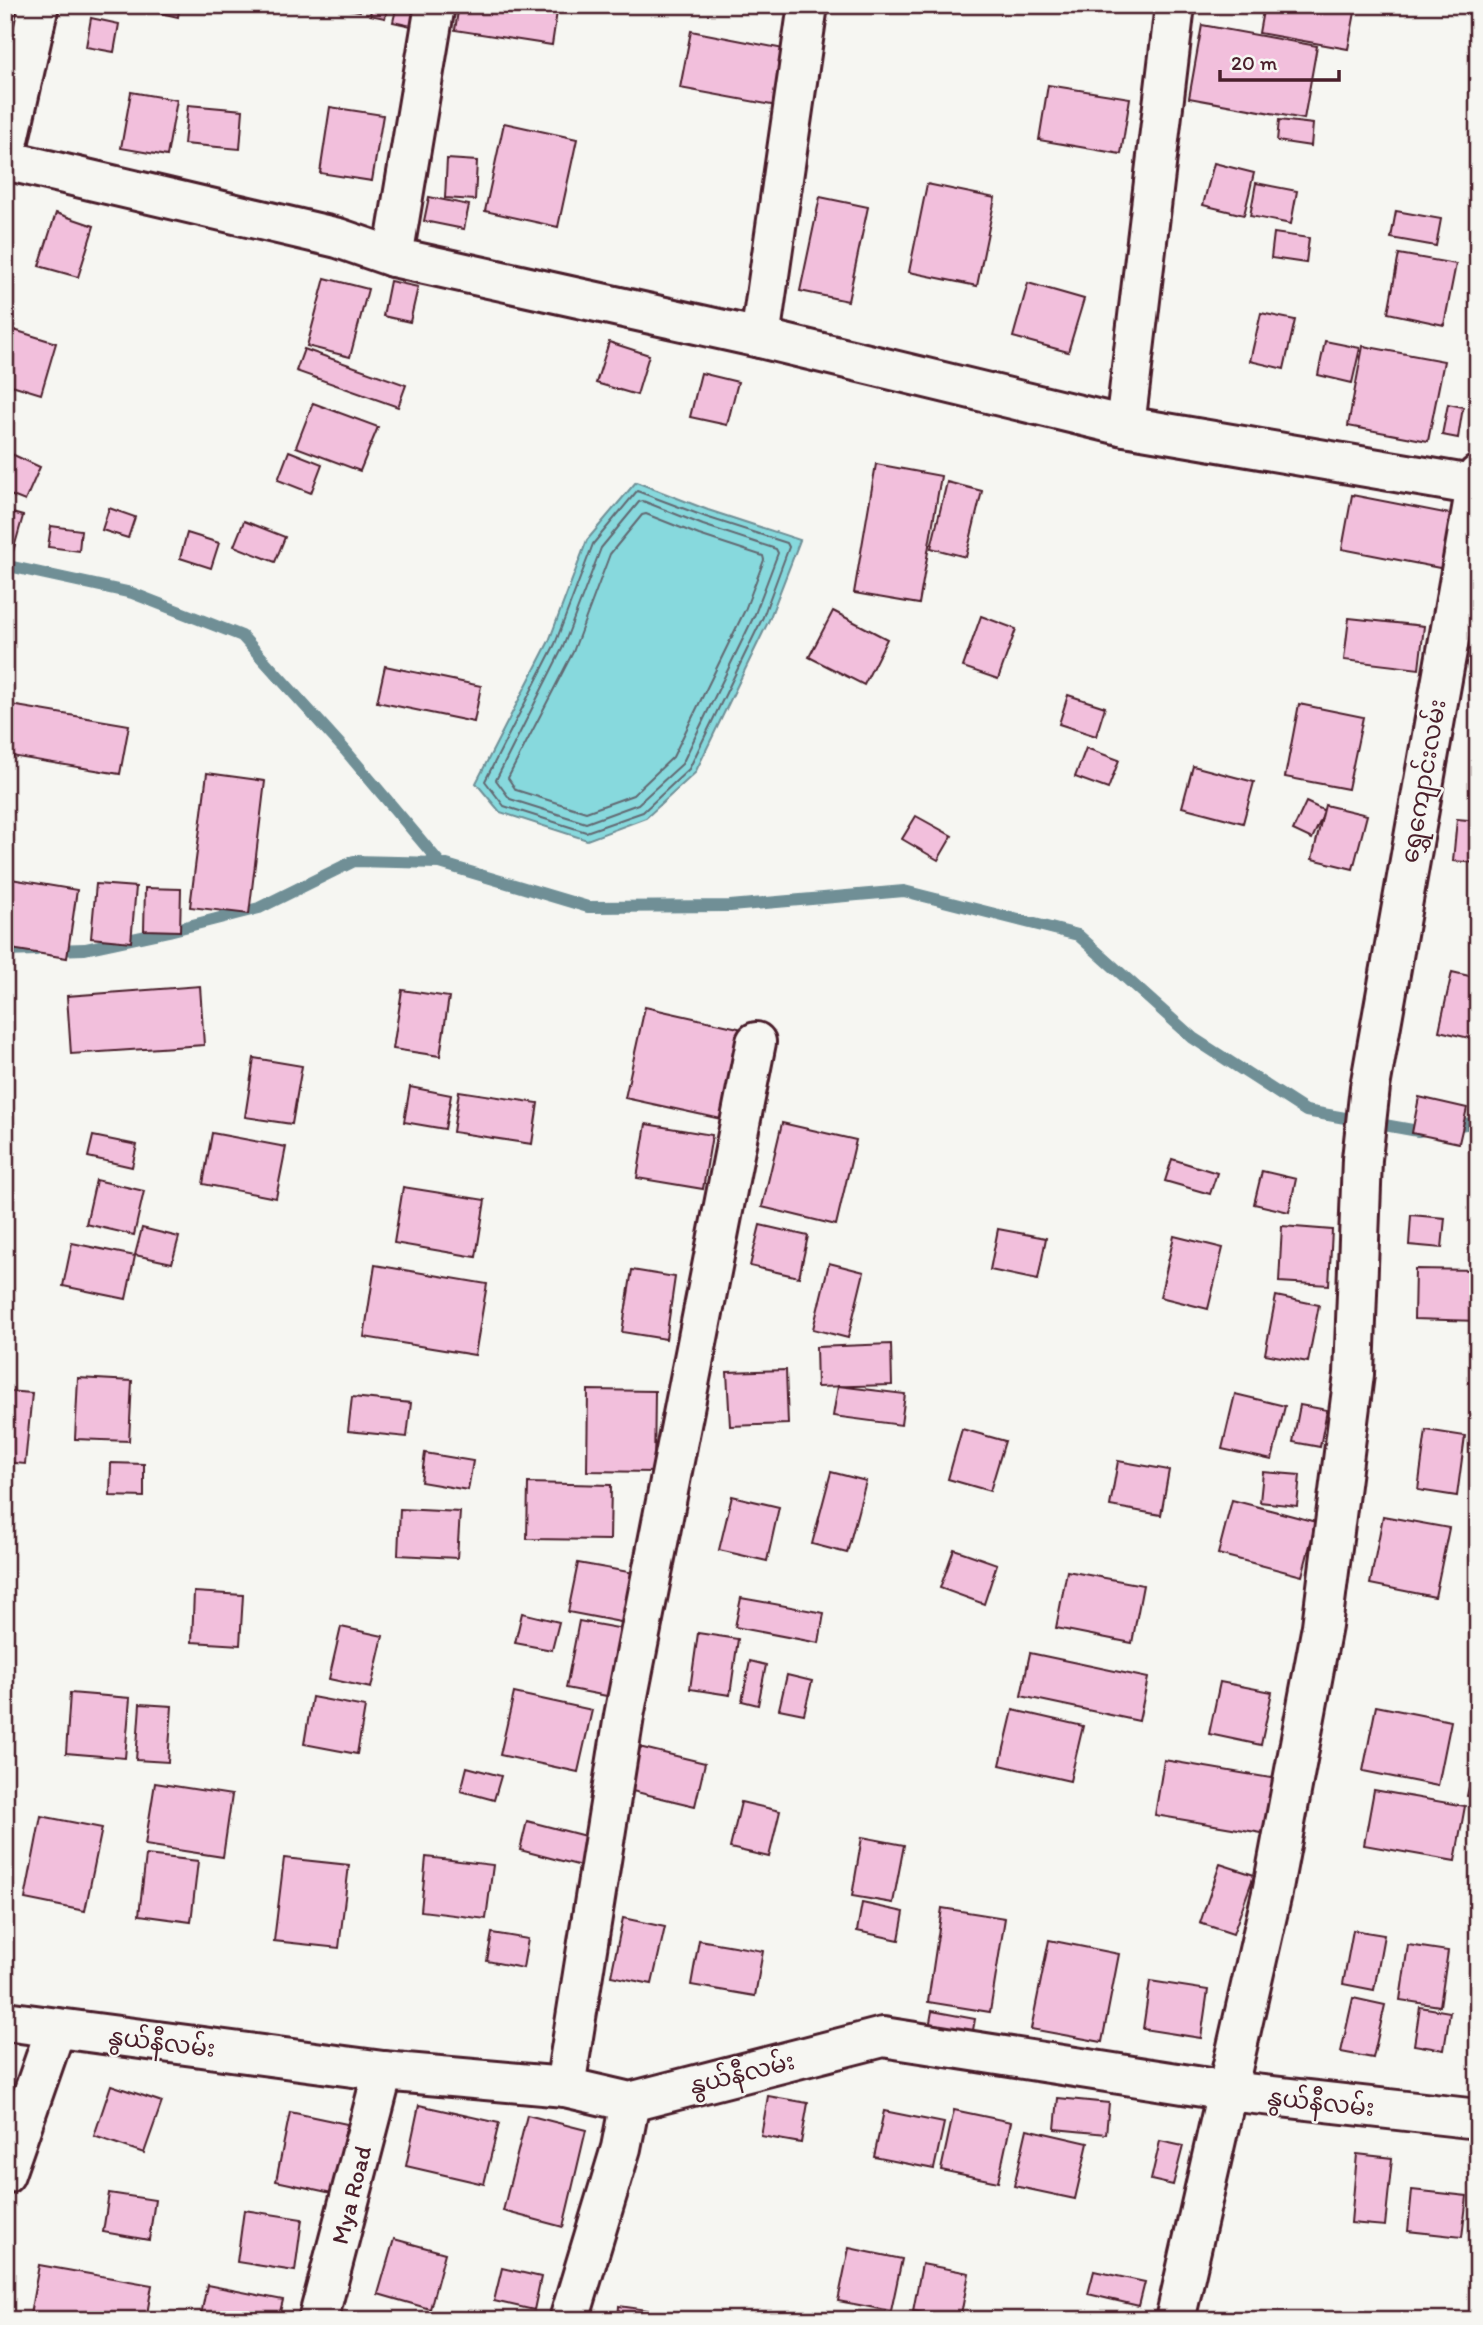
<svg xmlns="http://www.w3.org/2000/svg" width="1483" height="2325" viewBox="0 0 1483 2325" font-family="Itim,'Noto Sans Myanmar',sans-serif">
	<rect width="100%" height="100%" fill="#f6f6f2"/>
	<filter id="ink" filterUnits="userSpaceOnUse"><feTurbulence type="fractalNoise" baseFrequency=".0143" numOctaves="2"/><feDisplacementMap in="SourceGraphic" scale="14" xChannelSelector="R" yChannelSelector="G"/><feConvolveMatrix kernelMatrix="1 2 1 2 8 2 1 2 1" color-interpolation-filters="sRGB"/></filter>
	<g filter="url(#ink)">
		<polygon fill="#87d9dd" stroke="#6f8f96" stroke-width="2" points="636,482 708,510 800,540 769,620 695,773 646,818 587,840 500,812 476,783 549,641 587,540"/>
		<g fill="none" stroke-linecap="round" stroke-linejoin="round">
			<g stroke="#626972" stroke-width="2">
				<polygon points="637,491 706,517 787,543 789,547 763,617 689,769 643,812 586,832 504,806 485,781 555,644 593,544"/>
				<polygon points="643,501 703,525 776,549 778,553 755,614 682,764 638,804 586,823 510,799 496,780 563,647 601,548 639,502"/>
				<polygon points="646,514 699,535 763,556 764,560 745,610 673,757 633,795 586,812 516,790 508,778 573,652 610,554 642,515"/>
			</g>
			<g stroke="#6f8f96" stroke-width="12">
				<polyline points="5,569 13,567 132,593 242,636 345,750 440,863 588,907 730,906 904,891 1078,935 1193,1038 1306,1111 1418,1131 1429,1129"/>
				<polyline points="54,950 85,949 169,931 259,908 354,861 440,863"/>
				<polyline points="5,951 36,950"/>
				<polyline points="1447,1127 1478,1122"/>
			</g>
		</g>
		<g fill="#f2bfdc" stroke="#4a1f2b" stroke-width="2">
			<polygon points="5,5 23,5 8,57 5,56"/>
			<polygon points="127,5 180,5 178,17"/>
			<polygon points="325,5 361,5 360,11"/>
			<polygon points="372,5 388,5 385,18 370,15"/>
			<polygon points="397,5 421,5 416,27 393,22"/>
			<polygon points="459,5 558,5 552,45 455,30"/>
			<polygon points="1264,5 1356,7 1348,49 1259,33"/>
			<polygon points="91,18 119,24 114,52 86,47"/>
			<polygon points="1202,25 1317,46 1304,119 1189,98"/>
			<polygon points="691,31 789,50 777,106 680,88"/>
			<polygon points="1048,85 1130,98 1121,154 1039,140"/>
			<polygon points="131,92 177,100 167,156 121,148"/>
			<polygon points="188,105 243,110 240,149 184,144"/>
			<polygon points="330,107 383,115 372,181 320,173"/>
			<polygon points="1279,120 1313,124 1311,146 1277,141"/>
			<polygon points="504,123 577,139 558,227 485,211"/>
			<polygon points="447,159 477,161 475,200 445,198"/>
			<polygon points="1214,163 1254,173 1244,215 1203,205"/>
			<polygon points="1256,183 1297,191 1291,224 1250,216"/>
			<polygon points="927,184 995,198 977,286 909,272"/>
			<polygon points="429,197 469,205 464,229 424,221"/>
			<polygon points="820,197 868,207 848,301 800,291"/>
			<polygon points="1396,211 1441,219 1436,246 1391,238"/>
			<polygon points="56,213 94,226 78,277 39,266"/>
			<polygon points="1274,233 1309,238 1306,263 1271,258"/>
			<polygon points="1399,254 1456,264 1444,325 1388,313"/>
			<polygon points="325,278 368,289 350,357 307,346"/>
			<polygon points="390,281 418,287 410,322 383,316"/>
			<polygon points="1028,283 1084,299 1068,352 1013,337"/>
			<polygon points="1261,313 1295,320 1284,369 1250,361"/>
			<polygon points="14,330 56,343 41,394 5,383 5,359"/>
			<polygon points="1325,341 1360,348 1352,383 1318,375"/>
			<polygon points="609,342 649,355 637,395 596,383"/>
			<polygon points="1363,346 1444,361 1428,441 1348,426"/>
			<polygon points="304,349 406,385 398,407 296,371"/>
			<polygon points="701,373 738,382 727,425 690,417"/>
			<polygon points="313,403 378,427 360,471 296,447"/>
			<polygon points="1448,404 1463,407 1458,438 1442,435"/>
			<polygon points="5,451 40,467 25,501 5,493"/>
			<polygon points="289,451 322,464 311,493 278,480"/>
			<polygon points="876,464 941,476 919,604 854,593"/>
			<polygon points="947,482 982,491 966,557 931,548"/>
			<polygon points="1352,495 1455,515 1445,569 1342,549"/>
			<polygon points="109,508 135,517 128,538 102,530"/>
			<polygon points="5,511 23,516 12,555 5,553"/>
			<polygon points="244,521 285,537 275,562 234,546"/>
			<polygon points="51,526 81,530 79,551 48,547"/>
			<polygon points="187,533 219,543 211,568 180,558"/>
			<polygon points="833,611 887,639 864,685 809,657"/>
			<polygon points="981,616 1016,629 998,679 963,667"/>
			<polygon points="1349,618 1424,626 1419,669 1344,660"/>
			<polygon points="385,666 481,686 474,722 377,702"/>
			<polygon points="1068,695 1105,707 1096,736 1059,724"/>
			<polygon points="5,704 129,725 120,774 5,755"/>
			<polygon points="1299,704 1363,717 1348,789 1285,777"/>
			<polygon points="1086,748 1119,760 1108,789 1075,777"/>
			<polygon points="1193,766 1254,782 1243,823 1182,807"/>
			<polygon points="207,773 265,781 249,914 190,907"/>
			<polygon points="1306,802 1325,811 1312,839 1293,830"/>
			<polygon points="1325,805 1367,815 1353,869 1312,859"/>
			<polygon points="916,816 952,836 938,860 902,839"/>
			<polygon points="1457,819 1478,821 1478,863 1453,861"/>
			<polygon points="11,879 77,890 67,958 5,948 5,915"/>
			<polygon points="96,884 136,887 131,942 91,938"/>
			<polygon points="145,888 181,889 180,931 144,930"/>
			<polygon points="1452,972 1478,978 1478,1040 1439,1031"/>
			<polygon points="200,986 204,1045 71,1054 67,996"/>
			<polygon points="402,990 449,997 440,1056 393,1049"/>
			<polygon points="645,1007 756,1032 735,1122 625,1098"/>
			<polygon points="254,1058 302,1066 292,1124 245,1117"/>
			<polygon points="410,1087 451,1095 445,1129 404,1122"/>
			<polygon points="459,1091 538,1103 532,1144 453,1132"/>
			<polygon points="1419,1097 1467,1108 1459,1143 1412,1133"/>
			<polygon points="782,1123 856,1140 836,1225 762,1207"/>
			<polygon points="646,1124 712,1135 703,1189 637,1178"/>
			<polygon points="212,1133 286,1147 276,1198 203,1184"/>
			<polygon points="93,1136 137,1145 132,1167 88,1157"/>
			<polygon points="1172,1159 1217,1173 1210,1194 1165,1181"/>
			<polygon points="1262,1171 1296,1179 1289,1212 1254,1204"/>
			<polygon points="96,1180 144,1191 134,1235 86,1224"/>
			<polygon points="403,1187 485,1200 476,1257 394,1243"/>
			<polygon points="1411,1215 1445,1218 1442,1248 1409,1245"/>
			<polygon points="760,1225 808,1236 799,1277 750,1266"/>
			<polygon points="1282,1226 1332,1230 1329,1285 1279,1282"/>
			<polygon points="142,1228 179,1237 172,1263 135,1255"/>
			<polygon points="998,1229 1046,1238 1038,1280 990,1270"/>
			<polygon points="1174,1236 1223,1248 1208,1309 1160,1297"/>
			<polygon points="72,1243 135,1256 126,1299 63,1286"/>
			<polygon points="829,1263 864,1272 848,1338 813,1329"/>
			<polygon points="375,1265 487,1284 475,1355 364,1337"/>
			<polygon points="1415,1269 1478,1270 1478,1321 1414,1319"/>
			<polygon points="632,1270 675,1277 666,1339 622,1332"/>
			<polygon points="1276,1296 1319,1305 1308,1362 1265,1354"/>
			<polygon points="891,1344 892,1385 817,1387 816,1347"/>
			<polygon points="786,1370 788,1424 730,1426 727,1372"/>
			<polygon points="78,1378 132,1381 129,1441 75,1439"/>
			<polygon points="838,1386 905,1394 901,1425 833,1416"/>
			<polygon points="588,1390 655,1391 654,1472 587,1471"/>
			<polygon points="5,1391 32,1393 25,1464 5,1462"/>
			<polygon points="1235,1394 1285,1406 1272,1460 1222,1449"/>
			<polygon points="352,1397 411,1403 407,1437 348,1431"/>
			<polygon points="1300,1405 1327,1410 1320,1447 1293,1442"/>
			<polygon points="962,1429 1005,1441 990,1491 948,1479"/>
			<polygon points="1426,1430 1465,1436 1457,1496 1418,1490"/>
			<polygon points="425,1453 473,1461 468,1490 421,1482"/>
			<polygon points="1118,1461 1169,1470 1161,1515 1110,1506"/>
			<polygon points="111,1463 144,1464 144,1497 110,1496"/>
			<polygon points="831,1472 866,1481 847,1553 812,1544"/>
			<polygon points="1263,1472 1300,1475 1297,1506 1260,1502"/>
			<polygon points="528,1483 611,1485 610,1540 527,1539"/>
			<polygon points="732,1496 779,1507 767,1561 719,1550"/>
			<polygon points="1232,1500 1316,1522 1302,1576 1218,1554"/>
			<polygon points="400,1509 460,1512 457,1558 398,1555"/>
			<polygon points="1383,1516 1449,1528 1435,1597 1370,1584"/>
			<polygon points="954,1549 997,1564 984,1604 940,1588"/>
			<polygon points="578,1563 640,1574 631,1624 568,1612"/>
			<polygon points="1067,1571 1143,1585 1132,1643 1056,1628"/>
			<polygon points="194,1592 243,1595 240,1645 192,1642"/>
			<polygon points="741,1598 824,1613 819,1643 735,1627"/>
			<polygon points="522,1613 559,1622 552,1650 515,1643"/>
			<polygon points="579,1621 629,1630 617,1698 566,1688"/>
			<polygon points="341,1627 383,1636 371,1688 329,1679"/>
			<polygon points="698,1633 738,1639 730,1695 690,1689"/>
			<polygon points="1030,1653 1148,1678 1139,1721 1021,1696"/>
			<polygon points="750,1661 766,1665 758,1705 742,1701"/>
			<polygon points="787,1675 812,1681 804,1714 779,1709"/>
			<polygon points="1220,1682 1272,1692 1261,1745 1209,1734"/>
			<polygon points="70,1693 130,1698 125,1758 66,1753"/>
			<polygon points="514,1693 592,1710 578,1772 500,1755"/>
			<polygon points="312,1697 365,1707 357,1754 304,1744"/>
			<polygon points="140,1704 172,1706 168,1762 136,1760"/>
			<polygon points="1376,1706 1451,1721 1438,1786 1363,1771"/>
			<polygon points="1013,1710 1083,1726 1070,1781 1000,1765"/>
			<polygon points="639,1747 705,1763 695,1806 628,1790"/>
			<polygon points="1164,1760 1277,1779 1268,1834 1155,1815"/>
			<polygon points="1474,1762 1478,1763 1478,1798 1467,1796"/>
			<polygon points="467,1767 501,1776 494,1800 461,1791"/>
			<polygon points="155,1783 232,1795 223,1857 145,1845"/>
			<polygon points="1374,1790 1465,1806 1455,1861 1364,1845"/>
			<polygon points="741,1802 780,1811 769,1857 730,1848"/>
			<polygon points="41,1816 102,1828 85,1911 25,1899"/>
			<polygon points="527,1821 593,1838 585,1867 520,1850"/>
			<polygon points="862,1837 904,1845 893,1903 852,1896"/>
			<polygon points="146,1855 198,1861 191,1922 139,1915"/>
			<polygon points="426,1857 493,1865 486,1919 421,1911"/>
			<polygon points="284,1858 349,1865 339,1948 274,1941"/>
			<polygon points="1220,1864 1254,1875 1233,1934 1200,1923"/>
			<polygon points="862,1903 904,1912 899,1940 857,1931"/>
			<polygon points="942,1908 1005,1918 990,2012 928,2002"/>
			<polygon points="623,1918 665,1927 652,1984 611,1976"/>
			<polygon points="1353,1930 1384,1935 1374,1990 1343,1984"/>
			<polygon points="492,1933 528,1939 523,1968 487,1961"/>
			<polygon points="699,1940 763,1951 755,1996 691,1985"/>
			<polygon points="1049,1940 1119,1954 1102,2042 1031,2029"/>
			<polygon points="1408,1945 1448,1951 1440,2006 1400,2000"/>
			<polygon points="1150,1981 1208,1990 1201,2038 1143,2029"/>
			<polygon points="1353,1998 1385,2005 1373,2058 1341,2052"/>
			<polygon points="1420,2007 1450,2012 1444,2050 1414,2045"/>
			<polygon points="932,2011 975,2019 970,2047 927,2039"/>
			<polygon points="111,2085 162,2102 144,2153 94,2136"/>
			<polygon points="768,2096 808,2103 801,2143 761,2136"/>
			<polygon points="1058,2098 1109,2103 1106,2134 1055,2129"/>
			<polygon points="419,2105 499,2123 484,2184 406,2166"/>
			<polygon points="954,2110 1011,2122 998,2182 941,2170"/>
			<polygon points="884,2111 944,2123 934,2169 874,2157"/>
			<polygon points="290,2112 347,2124 332,2193 276,2181"/>
			<polygon points="527,2115 586,2130 563,2227 503,2211"/>
			<polygon points="1027,2129 1088,2143 1075,2199 1014,2186"/>
			<polygon points="1160,2141 1183,2146 1173,2185 1151,2180"/>
			<polygon points="1357,2154 1392,2158 1385,2226 1351,2223"/>
			<polygon points="1412,2190 1467,2196 1462,2237 1408,2231"/>
			<polygon points="109,2193 155,2200 149,2240 103,2232"/>
			<polygon points="244,2210 302,2219 295,2271 237,2262"/>
			<polygon points="394,2239 445,2253 430,2309 378,2294"/>
			<polygon points="849,2248 902,2259 891,2311 838,2301"/>
			<polygon points="922,2264 969,2273 960,2320 913,2311"/>
			<polygon points="39,2265 152,2285 146,2320 29,2320"/>
			<polygon points="502,2268 541,2277 534,2310 494,2301"/>
			<polygon points="1094,2271 1145,2282 1139,2306 1088,2294"/>
			<polygon points="207,2285 283,2300 278,2320 200,2320"/>
			<polygon points="619,2306 669,2313 668,2320 618,2320"/>
		</g>
		<g fill="none" stroke-linecap="round" stroke-linejoin="round">
			<g stroke="#4a1f2b" stroke-width="44">
				<g id="minor">
					<polyline points="5,158 39,5"/>
					<polyline points="5,160 338,238 393,257 760,338 1125,426 1478,486"/>
					<polyline points="393,257 435,5"/>
					<polyline points="760,338 808,5"/>
					<polyline points="1125,426 1175,5"/>
					<polyline points="5,2021 383,2071 565,2087 630,2102 883,2037 1228,2091 1478,2119"/>
					<polyline points="565,2087 624,1716 756,1042"/>
					<polyline points="5,2174 56,2028"/>
					<polyline points="318,2320 383,2071"/>
					<polyline points="569,2320 621,2148 630,2102"/>
					<polyline points="1175,2320 1272,1893 1322,1626 1354,1374 1362,1159 1370,1087 1478,475"/>
				</g>
			</g>
			<use href="#minor" stroke="#f6f6f2" stroke-width="38"/>
		</g>
	</g>
	<g text-anchor="middle" dominant-baseline="central" stroke-width="5" stroke-linejoin="round" paint-order="stroke">
		<g font-size="24" fill="#4a1f2b" stroke="#f6f6f2">
			<text transform="translate(1423 781) rotate(-80)">ရွှေကျောင်းလမ်း</text>
			<text transform="translate(162 2042) rotate(7)">နွယ်နီလမ်း</text>
			<text transform="translate(742 2073) rotate(-14)">နွယ်နီလမ်း</text>
			<text transform="translate(1321 2102) rotate(6)">နွယ်နီလမ်း</text>
			<text transform="translate(351 2195) rotate(-76)">Mya Road</text>
		</g>
	</g>
	<rect width="1483" height="2325" fill="none" stroke="#f6f6f2" stroke-width="28"/>
	<rect x="14" y="14" width="1455" height="2297" fill="none" stroke="#4a1f2b" stroke-width="2.5" filter="url(#ink)"/>
	<path d="M1220 70v10h119v-10" fill="none" stroke="#4a1f2b" stroke-width="3.5"/>
	<text x="1231" y="70" font-size="21" fill="#4a1f2b" stroke="#f6f6f2" stroke-width="5" paint-order="stroke">20 m</text>
</svg>
